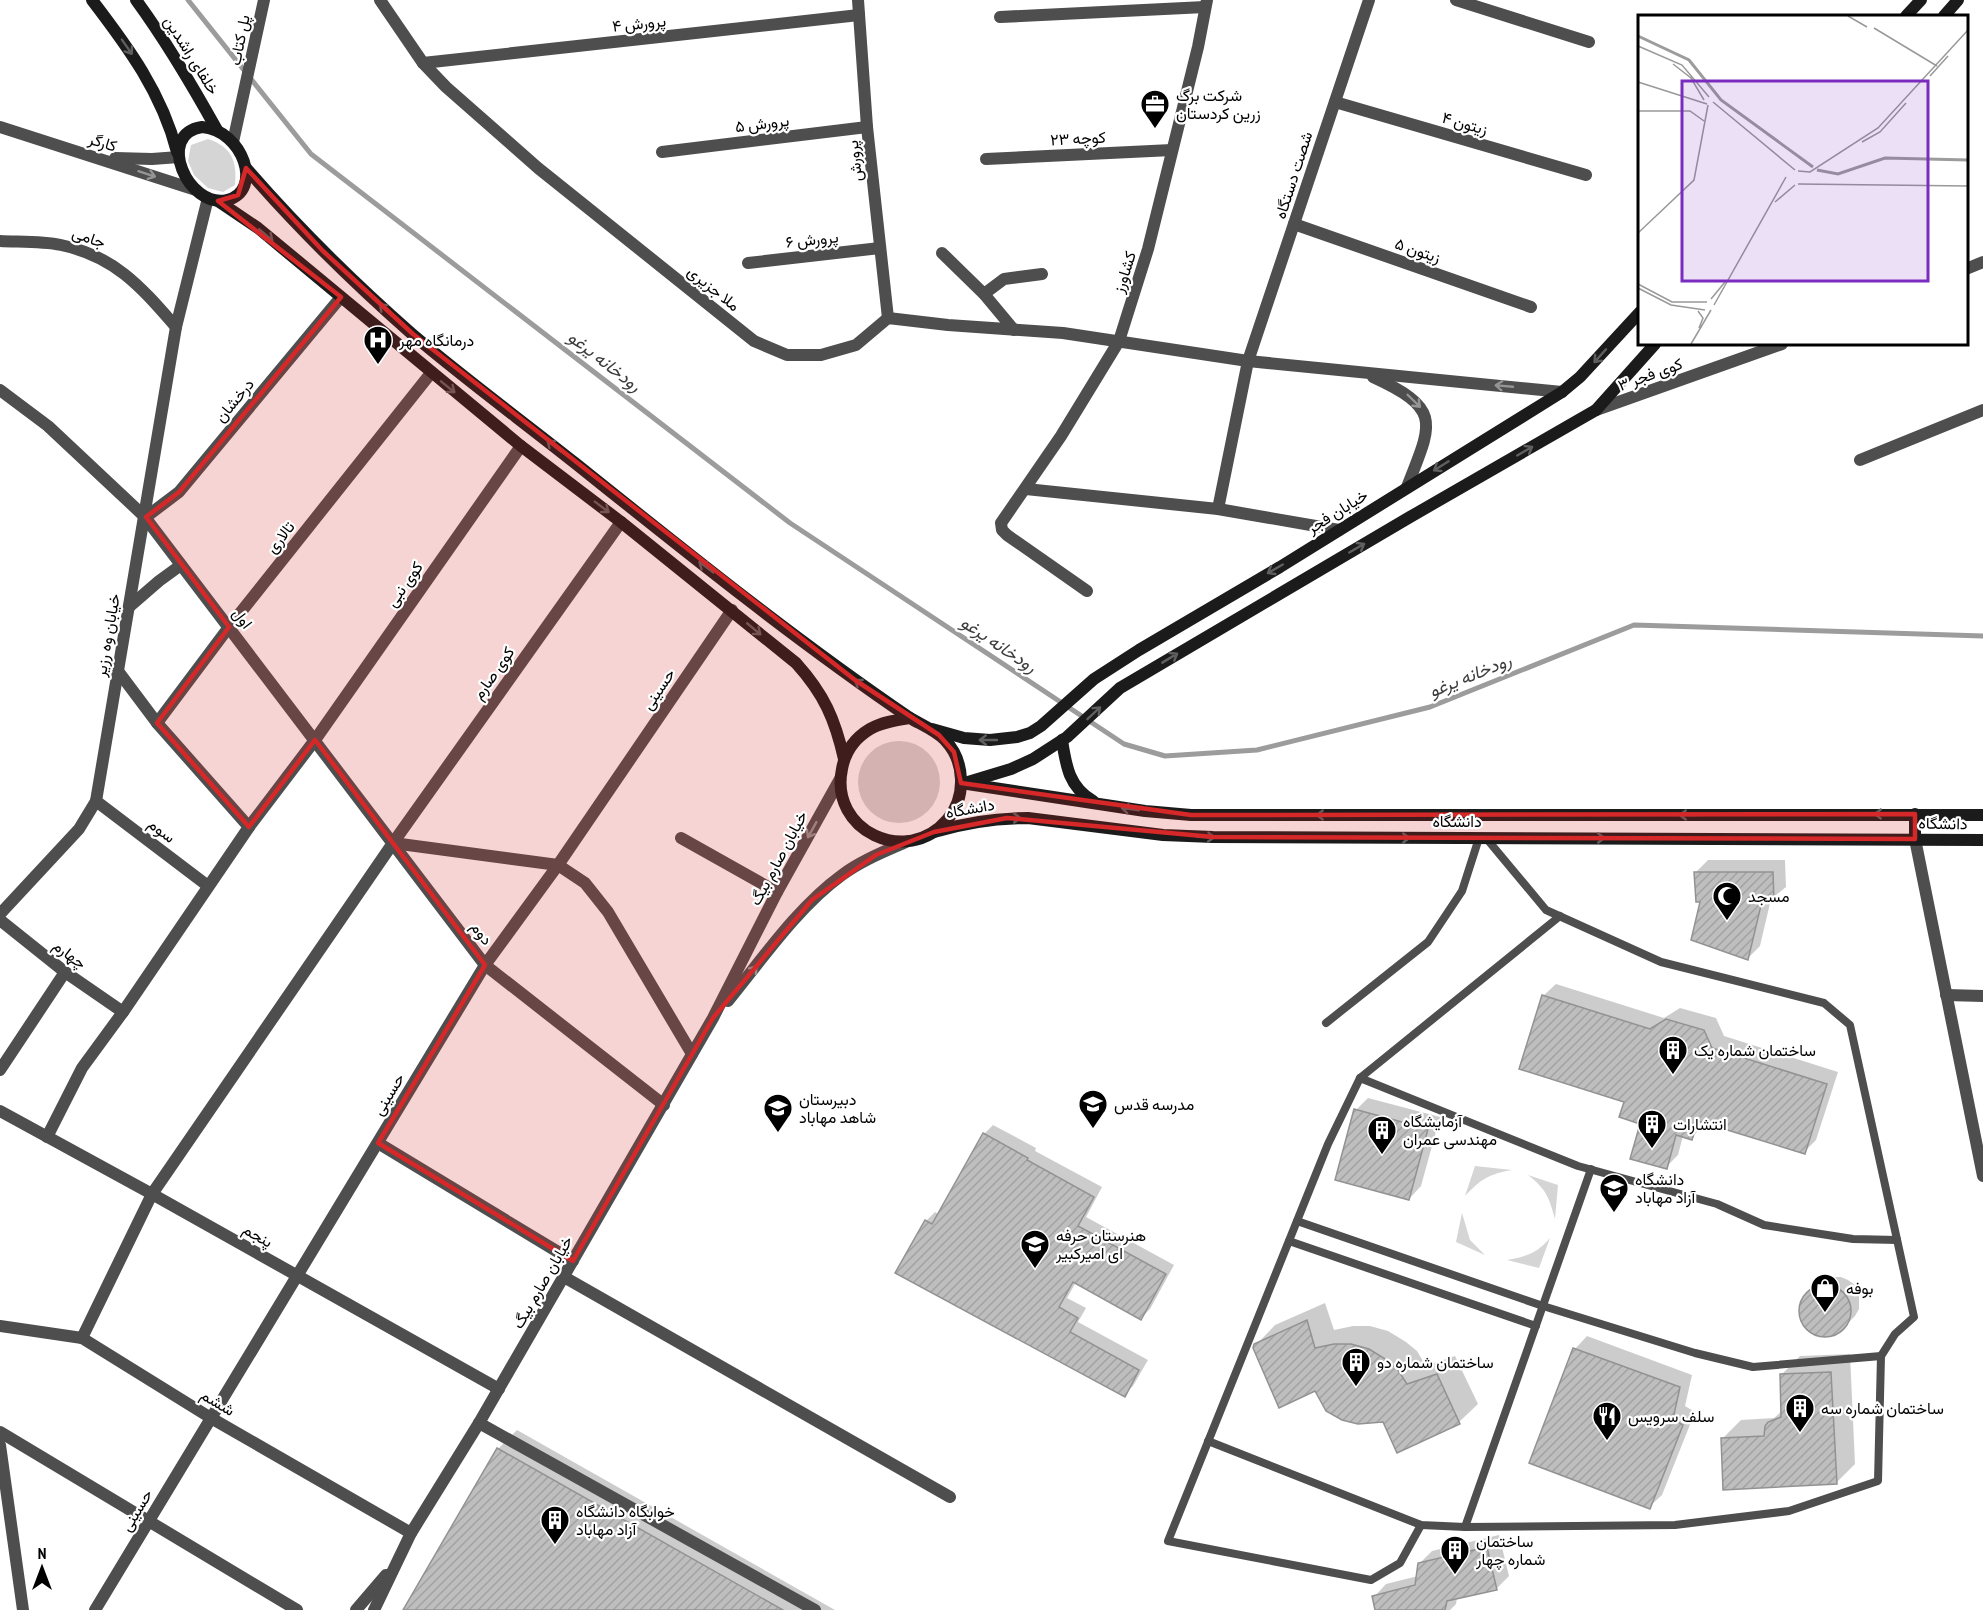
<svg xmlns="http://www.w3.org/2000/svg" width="1983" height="1610" viewBox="0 0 1983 1610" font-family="'PT Sans Narrow',Vazirmatn,sans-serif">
	<defs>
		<pattern id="building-hatch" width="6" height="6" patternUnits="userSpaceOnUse" patternTransform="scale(1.5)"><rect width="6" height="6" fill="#bebebe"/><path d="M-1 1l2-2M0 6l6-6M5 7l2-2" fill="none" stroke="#a2a2a2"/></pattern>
	</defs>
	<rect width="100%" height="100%" fill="#fff"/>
	<g fill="#d5d5d5">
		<path d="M208,139C232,147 237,161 235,185L223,192L208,188L194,175L188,161L191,145Z"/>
		<circle cx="899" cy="782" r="41"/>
		<path d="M1475,1166L1512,1170C1489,1174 1481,1179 1465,1196Z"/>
		<path d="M1528,1175L1558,1185L1555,1219C1549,1197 1546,1189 1528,1175Z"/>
		<polygon points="1462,1213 1470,1240 1485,1255 1456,1242"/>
		<path d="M1550,1238L1539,1268L1507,1260C1527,1256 1536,1254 1550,1238Z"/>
	</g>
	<g fill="#0003">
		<polygon points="1708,860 1785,860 1786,887 1771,899 1760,946 1748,958 1702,900 1695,873"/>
		<polygon points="1556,984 1664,1018 1680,1008 1716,1018 1724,1036 1838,1072 1816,1140 1804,1152 1705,1122 1703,1126 1691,1138 1683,1136 1678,1155 1666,1167 1642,1123 1543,996"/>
		<polygon points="1368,1098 1440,1117 1421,1186 1409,1199 1356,1110"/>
		<polygon points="993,1125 1036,1148 1035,1151 1102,1187 1086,1217 1174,1265 1150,1309 1141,1318 1076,1282 1067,1298 1086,1308 1078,1322 1148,1360 1133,1386 1124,1395 926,1221 935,1212 940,1215 984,1134"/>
		<polygon points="1832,1277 1841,1277 1848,1280 1855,1285 1859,1293 1859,1309 1855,1316 1839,1332 1832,1335 1816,1334 1804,1323 1801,1316 1803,1300 1818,1284"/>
		<polygon points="1325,1303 1334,1330 1353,1326 1370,1326 1388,1331 1406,1342 1417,1351 1426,1366 1455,1356 1478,1404 1459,1422 1384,1420 1316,1389 1256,1345 1275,1325"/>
		<polygon points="1587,1336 1692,1375 1685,1406 1695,1412 1662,1495 1649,1507 1575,1349"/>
		<polygon points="1850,1354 1855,1464 1836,1483 1722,1439 1741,1420 1774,1418 1783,1410 1781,1375 1800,1356"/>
		<polygon points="517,1430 835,1610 405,1610 499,1448"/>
		<polygon points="1499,1535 1509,1576 1496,1589 1457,1598 1456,1604 1450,1610 1377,1610 1374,1597 1386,1584 1418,1576 1419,1564 1432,1551"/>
	</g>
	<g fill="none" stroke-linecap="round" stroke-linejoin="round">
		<polyline stroke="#9c9c9c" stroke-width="5" points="188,0 311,154 790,523 1124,744 1165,756 1257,750 1430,707 1634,625 1983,636"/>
	</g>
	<g fill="url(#building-hatch)" stroke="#929292" stroke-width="1.5">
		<polygon points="1694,872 1773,872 1774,901 1762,901 1748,960 1691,940 1700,902 1696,902"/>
		<polygon points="1542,995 1650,1029 1666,1019 1704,1030 1712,1048 1827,1084 1805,1154 1698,1121 1692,1140 1676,1135 1667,1169 1630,1159 1640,1124 1619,1117 1624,1102 1519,1069"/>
		<polygon points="1354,1109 1428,1129 1409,1200 1335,1180"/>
		<polygon points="983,1133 1028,1158 1027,1160 1094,1197 1078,1226 1166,1274 1141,1320 1073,1282 1059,1307 1078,1318 1070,1332 1139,1370 1125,1397 895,1273 925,1220 932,1224"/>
		<circle cx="1825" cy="1311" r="26"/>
		<polygon points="1307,1320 1315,1348 1334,1344 1351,1344 1369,1349 1387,1360 1398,1370 1407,1384 1437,1374 1460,1424 1397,1453 1383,1422 1358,1424 1342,1420 1326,1411 1315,1391 1279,1408 1253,1348 1254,1344"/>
		<polygon points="1573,1348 1680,1387 1673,1419 1683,1425 1650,1509 1529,1463"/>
		<polygon points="1831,1372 1837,1484 1723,1490 1721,1438 1764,1436 1765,1426 1768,1422 1781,1417 1780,1374"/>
		<polygon points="497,1448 783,1610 403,1610"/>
		<polygon points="1487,1547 1497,1590 1447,1601 1445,1610 1375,1610 1372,1596 1415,1585 1418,1563"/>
	</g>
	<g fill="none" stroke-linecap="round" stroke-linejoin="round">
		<g stroke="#4e4e4e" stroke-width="8">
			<polyline points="1326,1023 1428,942 1462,891 1479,838"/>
			<polyline points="1360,1078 1578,1166 1717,1204 1764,1225 1853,1239 1897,1240"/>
			<polyline points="1297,1221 1543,1306 1695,1353 1753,1367 1881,1356"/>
			<polyline points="1289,1241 1536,1326"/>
			<polyline points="1208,1441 1421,1525 1465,1527 1675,1525 1789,1511 1878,1481 1881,1356 1895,1334 1914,1317 1850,1025 1824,1003 1661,962 1546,910 1486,838"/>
			<polyline points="1421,1525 1400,1563 1371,1580 1168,1541 1328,1144 1360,1078 1560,916"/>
			<polyline points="1465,1527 1591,1169"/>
		</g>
		<g stroke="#4e4e4e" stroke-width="12">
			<polyline points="380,0 423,63 446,87 538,168 754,341 787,355 821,355 856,345 888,318 948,325 1063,333 1248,361 1562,392"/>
			<polyline points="858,0 867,127 888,318"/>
			<polyline points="1456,0 1589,42"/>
			<polyline points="1000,17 1205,7"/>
			<polyline points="423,63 859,15"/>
			<polyline points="1335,102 1586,175"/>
			<polyline points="233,142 264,0"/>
			<polyline points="662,152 867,127"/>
			<polyline points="986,159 1172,150"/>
			<polyline points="1294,224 1531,307"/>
			<polyline points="942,253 984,294 1014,330"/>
			<polyline points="748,263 880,248"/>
			<polyline points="1966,269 1983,262"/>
			<polyline points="984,294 1004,279 1042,274"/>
			<path d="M1373,377C1443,409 1432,423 1407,487"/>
			<polyline points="0,390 48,426 144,516 485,965 664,1105"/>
			<polyline points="1596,410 1782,344"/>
			<polyline points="1860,460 1983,410"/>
			<polyline points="1026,489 1218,509 1339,530"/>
			<polyline points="1218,509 1248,361 1369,0"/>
			<polyline points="146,517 179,492 341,297"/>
			<polyline points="1087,591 1007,535 1002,530 1001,523 1061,436 1119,341 1148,249 1198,47 1207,0"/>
			<polyline points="129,607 159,581 181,565"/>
			<polyline points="118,671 157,723 249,827"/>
			<polyline points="157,723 229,627 431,373"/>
			<polyline points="96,801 208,886"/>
			<polyline points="681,838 777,892"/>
			<polyline points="1915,839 1983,1176"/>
			<polyline points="393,843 558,865 585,883 608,912 692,1054"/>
			<polyline points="0,920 65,972 123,1012"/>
			<polyline points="1946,995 1983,996"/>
			<polyline points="0,1070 65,972"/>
			<polyline points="0,1111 152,1194 499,1389"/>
			<polyline points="47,1137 82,1068 123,1012 249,827 315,740 521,446"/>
			<polyline points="378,1143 573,1261"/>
			<polyline points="564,1277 950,1497"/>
			<polyline points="0,1326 82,1338 211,1418 411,1533"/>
			<polyline points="82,1338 152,1194 393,843 621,522"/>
			<polyline points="479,1423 815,1610"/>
			<polyline points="0,1432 297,1610"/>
			<polyline points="0,1445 23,1610"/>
			<polyline points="95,1610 485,965 558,865 732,610"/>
		</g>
		<g stroke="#4e4e4e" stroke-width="12">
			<polyline points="0,127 196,190"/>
			<polyline points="115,158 152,159 179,157"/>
			<path d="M0,241C19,242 42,241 61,245C115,256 141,287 176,327"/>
			<polyline points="0,914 79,829 96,801 176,327 208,198"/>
			<path d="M728,1001C763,958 798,907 842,875C862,860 886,851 908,841"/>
			<polyline points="356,1610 386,1575"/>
			<polyline points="374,1610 411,1533 479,1423 713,1018 777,892 840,779"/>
		</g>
		<g stroke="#1b1b1b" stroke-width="12">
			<path d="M92,0C128,47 162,93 177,152"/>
			<path d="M136,0C166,41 192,85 217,130"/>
			<polyline points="1906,16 1921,0"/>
			<polyline points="1944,16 1958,0"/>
			<path d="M202,127C243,130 264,191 227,200C188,209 155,134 202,127Z"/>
			<path d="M246,168C297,227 353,282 412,334C465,379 521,420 575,463C685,551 794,639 910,718"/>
			<path d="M218,201L258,228L521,446L621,522L796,663C824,694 835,719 844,759"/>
			<path d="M910,718C922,725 935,730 945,740C965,761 967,797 947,820C907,867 829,831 842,769C845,752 855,738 870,729C882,722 897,720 910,718Z"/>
			<polyline points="932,729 964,738 990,740 1017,737 1030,733 1041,726 1094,679 1139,650 1280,567 1562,392 1580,377 1640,312"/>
			<path d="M1062,740C1066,766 1069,787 1093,801"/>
			<polyline points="968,782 1011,769 1033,759 1067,737 1120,688 1410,517 1596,410 1655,344"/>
			<polyline points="961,783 1145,811 1191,815 1983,815"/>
			<path d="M934,832C967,822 994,818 1028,818L1163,835L1213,837L1983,840"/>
			<polyline points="1915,839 1915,814"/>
		</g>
	</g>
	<defs><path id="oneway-shaft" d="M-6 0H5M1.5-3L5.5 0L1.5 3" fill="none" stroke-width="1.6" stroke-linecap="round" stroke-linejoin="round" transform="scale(1.5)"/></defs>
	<g stroke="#5f5f5f">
		<use href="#oneway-shaft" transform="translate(127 47) rotate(55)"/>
		<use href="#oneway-shaft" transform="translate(266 235) rotate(40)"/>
		<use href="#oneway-shaft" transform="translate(386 310) rotate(-138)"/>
		<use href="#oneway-shaft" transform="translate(1600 356) rotate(132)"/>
		<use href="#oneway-shaft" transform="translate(448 387) rotate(39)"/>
		<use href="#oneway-shaft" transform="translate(554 446) rotate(-141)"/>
		<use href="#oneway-shaft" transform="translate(1525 451) rotate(-30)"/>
		<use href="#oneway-shaft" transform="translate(1441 466) rotate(148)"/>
		<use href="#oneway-shaft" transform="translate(602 507) rotate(37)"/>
		<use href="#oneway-shaft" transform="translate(1357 548) rotate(-30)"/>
		<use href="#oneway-shaft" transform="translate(706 567) rotate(-143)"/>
		<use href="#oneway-shaft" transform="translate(1275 569) rotate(150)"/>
		<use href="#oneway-shaft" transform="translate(754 629) rotate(40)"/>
		<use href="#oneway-shaft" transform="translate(1170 658) rotate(-31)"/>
		<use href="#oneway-shaft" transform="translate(862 685) rotate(-145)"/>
		<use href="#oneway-shaft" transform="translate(1094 713) rotate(-43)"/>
		<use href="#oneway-shaft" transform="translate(988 740) rotate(-180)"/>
		<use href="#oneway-shaft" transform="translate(1130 809) rotate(-172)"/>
		<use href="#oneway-shaft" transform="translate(1883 814) rotate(180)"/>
		<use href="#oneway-shaft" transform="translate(1325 815) rotate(-180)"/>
		<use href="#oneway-shaft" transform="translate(1688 815) rotate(180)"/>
		<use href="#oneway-shaft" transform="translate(1012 818)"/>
		<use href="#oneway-shaft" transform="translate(1206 837) rotate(2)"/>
		<use href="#oneway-shaft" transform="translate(1401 838)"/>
		<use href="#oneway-shaft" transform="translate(1596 838)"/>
	</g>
	<g stroke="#959595">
		<use href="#oneway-shaft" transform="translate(147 174) rotate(18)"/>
		<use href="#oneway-shaft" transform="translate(1504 386) rotate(-175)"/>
		<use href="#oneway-shaft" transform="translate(1414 401) rotate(44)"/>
		<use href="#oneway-shaft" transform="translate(812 830) rotate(119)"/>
		<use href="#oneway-shaft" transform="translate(751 973) rotate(-50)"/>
	</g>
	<path fill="#d62828" fill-opacity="0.2" stroke="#d62828" stroke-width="4.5" stroke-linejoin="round" d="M246,168L323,251L413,334L855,680L939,735L954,752L961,783L1191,815L1915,814V839L1213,837L1007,818L934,832L876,855L812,900L713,1018L573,1261L378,1143L485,965L315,740L249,827L157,723L229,627L146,517L179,492L341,297L218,201L238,195Z"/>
	<defs>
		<g id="office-pin" transform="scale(1.5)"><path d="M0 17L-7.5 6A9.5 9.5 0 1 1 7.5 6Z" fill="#000" stroke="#fff"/><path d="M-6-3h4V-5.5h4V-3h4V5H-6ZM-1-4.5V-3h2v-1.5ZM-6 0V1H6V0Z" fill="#fff"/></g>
		<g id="hospital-pin" transform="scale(1.5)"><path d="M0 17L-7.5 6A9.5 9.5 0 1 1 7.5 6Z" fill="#000" stroke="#fff"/><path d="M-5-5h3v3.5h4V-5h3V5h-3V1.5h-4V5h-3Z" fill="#fff"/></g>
		<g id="mosque-pin" transform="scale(1.5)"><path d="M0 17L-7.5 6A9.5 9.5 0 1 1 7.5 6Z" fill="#000" stroke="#fff"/><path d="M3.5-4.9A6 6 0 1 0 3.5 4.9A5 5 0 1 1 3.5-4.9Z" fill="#fff"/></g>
		<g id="building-pin" transform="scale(1.5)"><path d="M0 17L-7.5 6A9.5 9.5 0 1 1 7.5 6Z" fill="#000" stroke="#fff"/><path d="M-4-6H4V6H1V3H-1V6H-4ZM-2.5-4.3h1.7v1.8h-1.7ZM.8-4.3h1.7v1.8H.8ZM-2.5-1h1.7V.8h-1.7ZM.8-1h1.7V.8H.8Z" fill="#fff"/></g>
		<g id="school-pin" transform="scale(1.5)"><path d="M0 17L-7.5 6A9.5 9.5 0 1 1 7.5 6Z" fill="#000" stroke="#fff"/><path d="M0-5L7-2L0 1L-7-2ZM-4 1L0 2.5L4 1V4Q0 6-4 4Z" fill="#fff"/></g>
		<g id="university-pin" transform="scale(1.5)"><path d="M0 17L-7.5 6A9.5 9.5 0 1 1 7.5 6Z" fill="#000" stroke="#fff"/><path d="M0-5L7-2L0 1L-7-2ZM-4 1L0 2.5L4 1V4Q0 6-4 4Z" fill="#fff"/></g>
		<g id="shop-pin" transform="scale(1.5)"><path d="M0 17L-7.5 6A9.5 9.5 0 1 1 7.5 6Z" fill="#000" stroke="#fff"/><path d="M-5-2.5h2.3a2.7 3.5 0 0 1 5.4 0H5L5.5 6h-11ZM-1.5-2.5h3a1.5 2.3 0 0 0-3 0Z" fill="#fff"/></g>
		<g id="restaurant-pin" transform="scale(1.5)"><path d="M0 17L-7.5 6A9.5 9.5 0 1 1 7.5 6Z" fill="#000" stroke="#fff"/><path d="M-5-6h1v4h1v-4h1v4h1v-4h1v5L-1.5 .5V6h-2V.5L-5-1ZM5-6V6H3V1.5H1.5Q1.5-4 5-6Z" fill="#fff"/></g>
	</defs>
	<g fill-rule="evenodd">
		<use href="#office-pin" x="1155" y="104"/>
		<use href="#hospital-pin" x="378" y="340"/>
		<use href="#mosque-pin" x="1727" y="896"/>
		<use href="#building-pin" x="1673" y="1050"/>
		<use href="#school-pin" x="1093" y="1104"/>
		<use href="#school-pin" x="778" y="1108"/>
		<use href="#building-pin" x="1652" y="1124"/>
		<use href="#building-pin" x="1382" y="1130"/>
		<use href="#university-pin" x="1614" y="1188"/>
		<use href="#school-pin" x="1035" y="1244"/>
		<use href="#shop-pin" x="1825" y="1288"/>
		<use href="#building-pin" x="1356" y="1362"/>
		<use href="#building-pin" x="1800" y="1408"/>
		<use href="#restaurant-pin" x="1607" y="1416"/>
		<use href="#building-pin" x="555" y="1520"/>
		<use href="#building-pin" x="1455" y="1550"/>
	</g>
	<g text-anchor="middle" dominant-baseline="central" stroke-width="4.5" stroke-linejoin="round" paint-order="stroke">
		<g font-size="16" fill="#000" stroke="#fff">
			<text transform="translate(639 23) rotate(-6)">پرورش ۴</text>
			<text transform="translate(239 40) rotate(-79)">پل کتاب</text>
			<text transform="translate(192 55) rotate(58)">خلفای راشدین</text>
			<text transform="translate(762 123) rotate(-7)">پرورش ۵</text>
			<text transform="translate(1465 123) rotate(16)">زیتون ۴</text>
			<text transform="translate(1078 138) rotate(-3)">کوچه ۲۳</text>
			<text transform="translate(103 142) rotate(17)">کارگر</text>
			<text transform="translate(854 161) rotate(-96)">پرورش</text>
			<text transform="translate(1293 175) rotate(-72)">شصت دستگاه</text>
			<text transform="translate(89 237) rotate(19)">جامی</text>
			<text transform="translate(812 239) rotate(-6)">پرورش ۶</text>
			<text transform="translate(1418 250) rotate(19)">زیتون ۵</text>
			<text transform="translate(1124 272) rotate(-72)">کشاورز</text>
			<text transform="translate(714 288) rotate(39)">ملا جزیری</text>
			<text transform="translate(1650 374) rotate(-20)">کوی فجر ۳</text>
			<text transform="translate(234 400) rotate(-50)">درخشان</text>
			<text transform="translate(1337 511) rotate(-32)">خیابان فجر</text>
			<text transform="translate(280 537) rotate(-52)">تالاری</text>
			<text transform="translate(404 584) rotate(-55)">کوی نبی</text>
			<text transform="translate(243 618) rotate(53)">اول</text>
			<text transform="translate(107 635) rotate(-80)">خیابان وه رزیر</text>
			<text transform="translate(493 673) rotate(-55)">کوی صارم</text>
			<text transform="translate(658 689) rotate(-56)">حسینی</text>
			<text transform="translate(970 808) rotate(-10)">دانشگاه</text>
			<text x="1457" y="821">دانشگاه</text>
			<text transform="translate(1943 823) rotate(1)">دانشگاه</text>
			<text transform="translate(162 830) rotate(37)">سوم</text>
			<text transform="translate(778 858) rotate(-62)">خیابان صارم بیگ</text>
			<text transform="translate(482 933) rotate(53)">دوم</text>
			<text transform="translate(70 954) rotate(37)">چهارم</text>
			<text transform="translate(388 1094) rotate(-59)">حسینی</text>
			<text transform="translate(258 1235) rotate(30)">پنجم</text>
			<text transform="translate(542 1282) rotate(-60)">خیابان صارم بیگ</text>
			<text transform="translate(218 1402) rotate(31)">ششم</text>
			<text transform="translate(136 1510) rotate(-59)">حسینی</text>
		</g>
		<g font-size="16" fill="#000" stroke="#fff" text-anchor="start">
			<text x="1176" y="95">شرکت برگ<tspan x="1176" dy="18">زرین کردستان</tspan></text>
			<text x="399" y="340">درمانگاه مهر</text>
			<text x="1748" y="896">مسجد</text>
			<text x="1694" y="1050">ساختمان شماره یک</text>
			<text x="799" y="1099">دبیرستان<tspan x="799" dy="18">شاهد مهاباد</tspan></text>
			<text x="1114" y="1104">مدرسه قدس</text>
			<text x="1403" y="1121">آزمایشگاه<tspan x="1403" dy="18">مهندسی عمران</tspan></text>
			<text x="1673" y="1124">انتشارات</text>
			<text x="1635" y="1179">دانشگاه<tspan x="1635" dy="18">آزاد مهاباد</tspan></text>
			<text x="1056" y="1235">هنرستان حرفه<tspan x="1056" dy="18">ای امیرکبیر</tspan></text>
			<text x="1846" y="1288">بوفه</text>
			<text x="1377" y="1362">ساختمان شماره دو</text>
			<text x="1821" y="1408">ساختمان شماره سه</text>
			<text x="1628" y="1416">سلف سرویس</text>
			<text x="576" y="1511">خوابگاه دانشگاه<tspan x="576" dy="18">آزاد مهاباد</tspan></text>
			<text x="1476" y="1541">ساختمان<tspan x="1476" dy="18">شماره چهار</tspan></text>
		</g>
		<g font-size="18" font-style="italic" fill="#3d3d3d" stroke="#fff">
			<text transform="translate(605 361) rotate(38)">رودخانه یرغو</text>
			<text transform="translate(999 644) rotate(34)">رودخانه یرغو</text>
			<text transform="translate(1470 675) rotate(-22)">رودخانه یرغو</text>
		</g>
	</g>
	<g transform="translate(1638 15)">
		<rect width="330" height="330" fill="#fff"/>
		<path fill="none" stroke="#9c9c9c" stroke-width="3" d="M0,21L51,45L83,85L175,152M179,155L200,159L247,143L330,145"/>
		<path fill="none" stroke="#999" stroke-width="1.5" d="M210,1L229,12M236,13L299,51M0,31L44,50L71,82M35,49L53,63L66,85M292,61L310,41M0,67L69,89M75,87L157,155M0,96H52L66,106M224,127L242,117L268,88M160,156L172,157L240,113L330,15M160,169L330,171M137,187L157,170M0,218L56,165L70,90M0,269L34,287H69M0,273L33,290L67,295M73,284L87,267M76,290L148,162M60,296L65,303L61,313M53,329L73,295"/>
		<path fill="#7b2cbf" fill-opacity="0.15" stroke="#7b2cbf" stroke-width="3" d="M44,66H290V266H44Z"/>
		<rect width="330" height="330" fill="none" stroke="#000" stroke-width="3"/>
	</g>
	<g transform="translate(42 1568)" stroke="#ffffff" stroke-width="4.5" paint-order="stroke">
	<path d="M0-4.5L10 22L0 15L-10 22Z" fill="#000000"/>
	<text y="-9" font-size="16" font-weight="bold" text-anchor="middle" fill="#000000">N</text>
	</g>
</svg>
